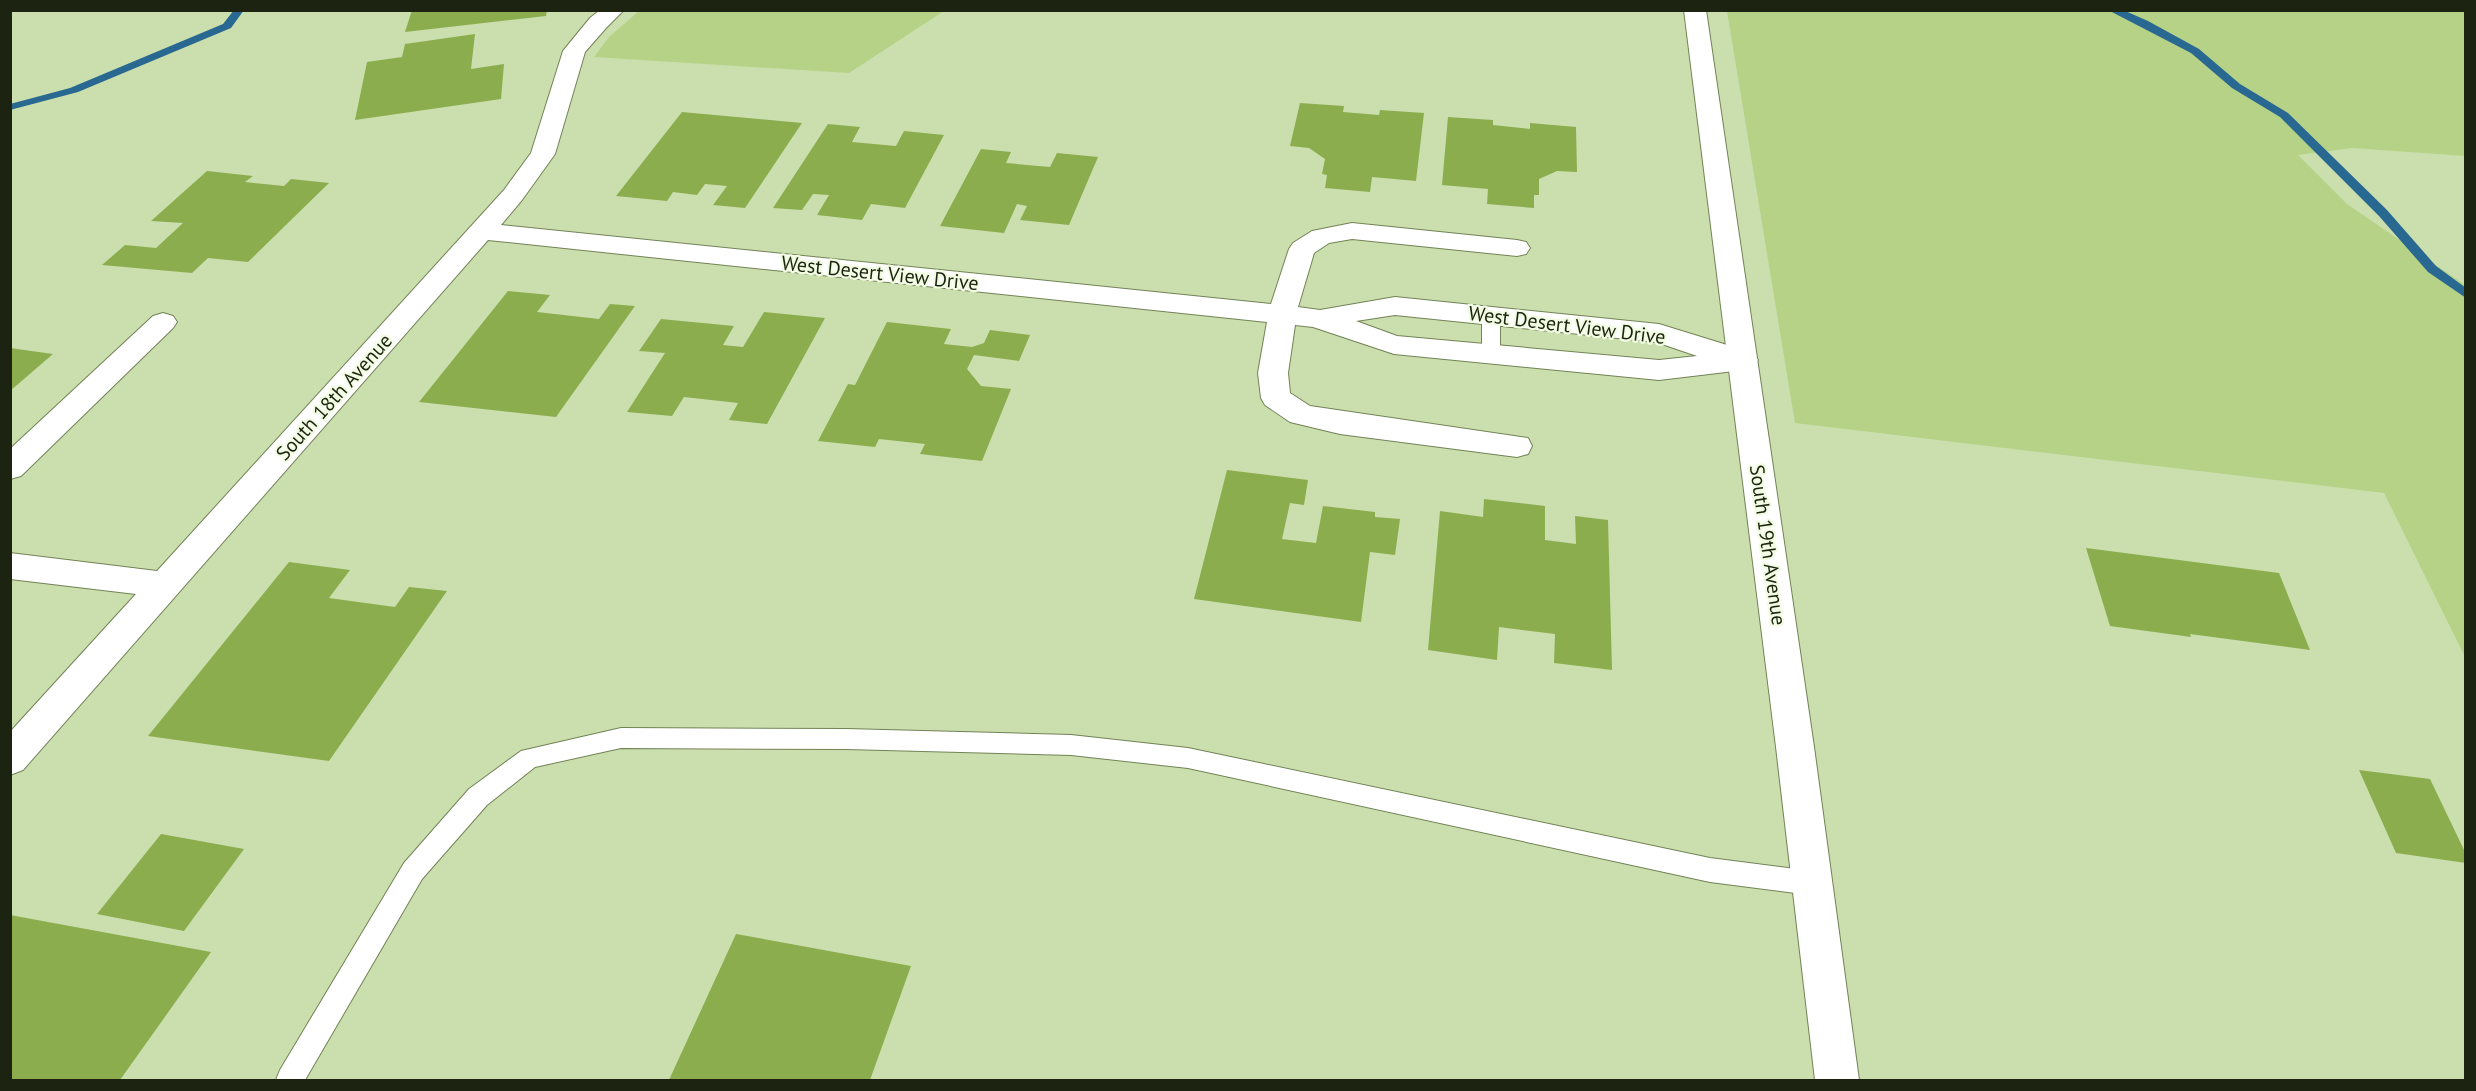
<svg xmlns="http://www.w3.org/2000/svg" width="2476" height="1091" viewBox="0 0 2476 1091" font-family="'PT Sans',sans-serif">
	<rect width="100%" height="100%" fill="#cbdfae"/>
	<g fill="#b5d287">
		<polygon points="640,10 944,10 944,11 849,73 594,57 609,37"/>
		<polygon points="1727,11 2465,11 2465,156 2352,148 2298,155 2347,204 2465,285 2465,657 2384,493 1795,423"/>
	</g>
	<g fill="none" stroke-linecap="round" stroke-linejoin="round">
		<g fill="#296890" fill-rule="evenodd">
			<polygon points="234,10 244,10 231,28 78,92 10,110 10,104 70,88 223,24"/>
			<polygon points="2108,10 2123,10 2148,21 2199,49 2240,84 2288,113 2387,210 2436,266 2466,288 2466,298 2428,272 2379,216 2280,117 2232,88 2191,53"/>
		</g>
	</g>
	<g fill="#8bad4e">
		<polygon points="412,10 547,10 546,16 405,32"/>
		<polygon points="475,34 471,69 504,64 501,99 355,120 367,62 402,57 405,44"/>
		<polygon points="1300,103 1344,106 1343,112 1379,115 1380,110 1424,113 1416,181 1372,177 1370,192 1325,188 1327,175 1322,174 1325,159 1309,148 1290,146"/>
		<polygon points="682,112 802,123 745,208 713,205 727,186 705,184 697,195 673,192 667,201 616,196"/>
		<polygon points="1448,117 1493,120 1493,125 1530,129 1530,123 1576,127 1577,172 1557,171 1539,179 1539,195 1534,195 1534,208 1487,204 1488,189 1442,185"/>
		<polygon points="828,124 860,127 852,142 896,146 904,131 944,135 905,208 871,204 862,220 817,215 829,195 813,194 802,210 773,208"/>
		<polygon points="981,149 1011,152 1006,163 1050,167 1057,153 1098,157 1069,225 1020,220 1027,206 1017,204 1004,233 940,226"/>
		<polygon points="207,171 253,176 245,182 284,186 291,179 329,183 248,262 208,258 192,273 102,265 125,245 156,248 183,223 151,221"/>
		<polygon points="508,291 550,295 537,312 599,319 610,304 635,306 556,417 419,402"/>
		<polygon points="764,312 825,318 767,424 729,420 738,403 684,397 672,416 627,412 665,353 639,351 661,319 734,326 723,345 743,347"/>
		<polygon points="887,322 951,329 944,344 972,347 984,343 990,330 1030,335 1019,361 974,355 967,369 981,386 1011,389 982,461 920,454 925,444 879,439 875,447 818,441 848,384 855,385"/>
		<polygon points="10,348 53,354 10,391"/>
		<polygon points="1227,470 1308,480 1304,505 1290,503 1282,539 1316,543 1323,506 1375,512 1375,517 1400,519 1395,555 1370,552 1361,622 1194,599"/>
		<polygon points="1484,499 1545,506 1545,540 1576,544 1575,516 1608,520 1612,670 1554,663 1555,634 1499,627 1497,660 1428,650 1440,511 1483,517"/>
		<polygon points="2086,548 2279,573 2310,650 2190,634 2191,637 2110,626"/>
		<polygon points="289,562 350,570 329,598 395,607 409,587 447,591 329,761 148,736"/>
		<polygon points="2359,770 2430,779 2466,854 2466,863 2396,853"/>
		<polygon points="161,834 244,849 184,931 97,914"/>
		<polygon points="10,915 211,952 120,1080 10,1080"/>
		<polygon points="736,934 911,966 870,1080 669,1080"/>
	</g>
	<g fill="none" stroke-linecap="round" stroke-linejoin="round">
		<g stroke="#728356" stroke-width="2">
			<g id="service">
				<polygon points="1491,310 1497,312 1500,316 1500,354 1498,358 1484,358 1482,354 1482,316 1485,312"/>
				<polygon points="621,728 846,729 1071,735 1188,748 1710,858 1812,871 1821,875 1825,883 1821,891 1812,895 1710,882 1188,768 1071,755 846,749 621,748 535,767 487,805 422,879 305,1080 276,1080 280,1070 404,863 469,789 521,751"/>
			</g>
		</g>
		<g stroke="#728356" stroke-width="2">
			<g id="minor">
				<path d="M600,10H624L606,28L585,52L555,154L522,200L501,225L1271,304L1289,249L1293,243L1312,231L1352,223L1517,240L1526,242L1530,248L1526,254L1517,256L1352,239L1329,243L1314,253L1298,307L1320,310L1395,297L1659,324L1753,353L1758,360L1753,367L1743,370L1659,380L1394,354L1313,327L1295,325L1288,373L1290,393L1310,406L1528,438L1532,446L1528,454L1517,457L1340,434L1290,422L1265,405L1261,398L1258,373L1267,322L488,240L23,770L10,775V732L136,594L10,579V553L157,571L504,190L531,153L563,51L590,18ZM1395,315L1656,342L1697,356L1659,360L1397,336L1356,321Z"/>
				<polygon points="163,313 173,316 177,322 173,328 21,476 10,479 10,449 153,316"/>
			</g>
		</g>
		<g stroke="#728356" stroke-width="2">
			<polygon id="tertiary" points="1684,10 1706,10 1814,747 1859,1080 1815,1080 1776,747"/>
		</g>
		<use href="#service" fill="#fff" fill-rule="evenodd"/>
		<use href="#minor" fill="#fff" fill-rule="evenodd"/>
		<use href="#tertiary" fill="#fff" fill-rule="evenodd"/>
	</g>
	<g text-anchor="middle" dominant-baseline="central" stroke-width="4.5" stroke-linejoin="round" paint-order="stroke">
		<g font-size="20" fill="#1c2311" stroke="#f2fce3">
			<text transform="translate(880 273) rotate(6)">West Desert View Drive</text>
			<text transform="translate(1567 325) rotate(7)">West Desert View Drive</text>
			<text transform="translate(334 397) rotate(-48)">South 18th Avenue</text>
			<text transform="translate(1768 545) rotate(82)">South 19th Avenue</text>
		</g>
	</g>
	<rect width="2476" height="1091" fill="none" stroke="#1c2311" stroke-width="24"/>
</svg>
